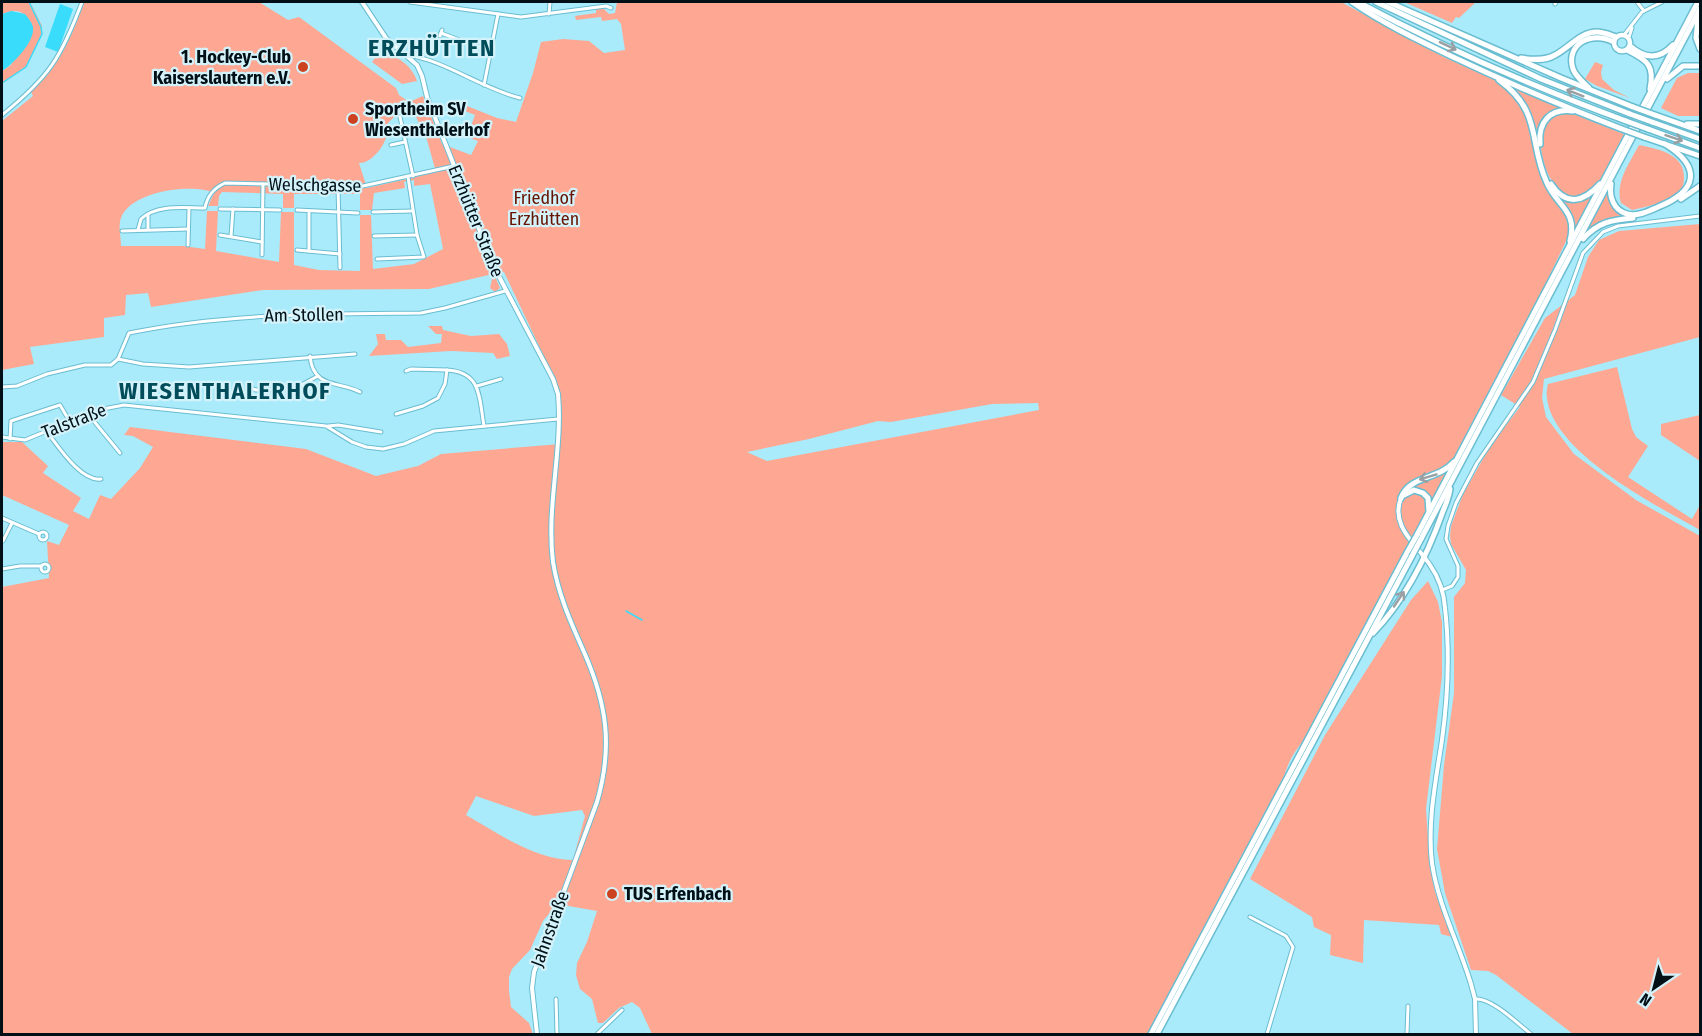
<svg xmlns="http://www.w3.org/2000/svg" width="1702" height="1036" viewBox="0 0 1702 1036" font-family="'Fira Sans Condensed',sans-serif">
	<rect width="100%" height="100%" fill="#a9ebfb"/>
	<g fill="#fea893" fill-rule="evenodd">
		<path d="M2,2H30L42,26V34L26,67L2,84V71L11,65L30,22C22,9 16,9 2,14Z"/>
		<path d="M84,2H259L288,20L299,17L396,88L399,95L409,102L423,96L442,144L471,155L478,141L467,137L475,115L465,111L467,106L497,118L516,122L533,73L541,42L563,39L589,41L604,53L625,50L621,24L617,19L602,21L601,17L576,20L575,16L596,13V9H604L609,14L615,13L617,2H1341L1444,57L1491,78L1509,89L1526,111L1542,175L1570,223L1569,235L1533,310L1483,405L1478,412L1306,739C1295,748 1285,768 1283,782L1148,1034H652L640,1008L632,1002L619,1008L603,1023H598L592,999L580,989L576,975L577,963L587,942L597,911L557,904L543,921L530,950L512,969L509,977V991L511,1007L529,1023L533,1034H2V587L49,578L47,541L59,545L69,525L2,495V442H22L48,466L43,473L81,498L73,511L89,519L100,495L111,499L140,468L153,447L133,436L124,435L130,427L306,449L376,476L418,466L441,454L560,444L562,412L558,386L504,272L494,274L500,288L495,292L490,288L493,274L429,289L263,290L151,307L148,293L126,295L125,315L104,318V337L30,347L34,364L2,370V121L33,96L31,92C59,67 72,36 84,2ZM409,102L427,140L436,172L410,178V181L414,180V186L430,184L443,249L414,264L373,269L371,215H360V271L319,270L294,265V212H281L279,262L216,251L218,211H207L205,249L183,246H121C121,238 118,225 121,218C131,191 192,183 214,193L208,206H218L219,196L222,192L283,194V208H294V194H360V210H372L374,193L405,188L404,182L407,181V179L367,188L359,163C371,164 386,145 387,133C387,130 387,127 388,123ZM1038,403L1039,410L767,461L747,452L809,439L878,421L891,422L992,404ZM476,796L534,816L582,810L585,816L573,860C534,859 499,834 466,815Z"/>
		<polygon points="1404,2 1476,2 1459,18 1456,17 1452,23"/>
		<path d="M381,54C398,55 411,65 417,81L402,84L372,62L377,55Z"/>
		<polygon points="1595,62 1603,65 1601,72 1602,79 1614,90 1630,98 1597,86 1585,79"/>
		<polygon points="1688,73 1700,73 1700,116 1678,116 1661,108 1677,78"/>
		<polygon points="1508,84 1563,107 1549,112 1536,130 1527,105"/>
		<path d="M1566,112L1574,114L1624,134C1616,149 1606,175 1594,187C1557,225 1529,144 1546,123C1551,116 1558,114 1566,112Z"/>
		<path d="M1639,145C1658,149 1685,154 1684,178C1684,184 1682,191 1676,194C1664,203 1646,207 1632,210L1621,203C1615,182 1629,164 1639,145Z"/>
		<path d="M1609,189C1609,202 1613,209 1624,216L1605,220L1587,231Z"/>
		<polygon points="1593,195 1574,234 1572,217 1561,198 1575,202"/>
		<polygon points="1700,224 1700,337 1544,379 1542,398 1546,417 1574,454 1636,500 1700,536 1700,1034 1573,1034 1496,975 1488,971 1471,970 1445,893 1437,849 1444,765 1454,693 1454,597 1465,583 1466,570 1451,544 1450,536 1451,526 1463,494 1492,443 1520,407 1501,395 1545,318 1575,295 1588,257 1599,240 1619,231"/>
		<polygon points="428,326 442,326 443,330 471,336 499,334 507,344 510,356 497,359 493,353 451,351 369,356 378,344 376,334 385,334 386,340 401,340 408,347 441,343 442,334 436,334"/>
		<path d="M1617,367L1632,429L1636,437L1648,446L1628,477L1692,519L1700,505V530C1657,506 1553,453 1547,398C1546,394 1547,388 1548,384Z"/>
		<polygon points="1700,415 1700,461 1661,435 1661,424"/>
		<polygon points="1428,581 1438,602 1442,622 1442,676 1426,809 1430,866 1435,892 1452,937 1441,934 1439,925 1364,920 1363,963 1330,955 1331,935 1314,927 1312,917 1250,879 1325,735 1411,600"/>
	</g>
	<g fill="#39dcfb">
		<polygon points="60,4 73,9 58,52 45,47"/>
		<path d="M11,11L25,14C28,18 32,22 33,27C35,42 13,64 2,71V14Z"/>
	</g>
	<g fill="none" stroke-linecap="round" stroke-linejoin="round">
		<g stroke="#39dcfb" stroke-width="1.5">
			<polyline points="2,83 26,67 42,34 41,27 29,2"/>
			<polyline points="626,611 642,620"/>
		</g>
		<g stroke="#69bdd0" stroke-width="5">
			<g id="street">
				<polyline points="410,2 521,17 606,6 611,8"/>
				<polyline points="1637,2 1644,11"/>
				<polyline points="1555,4 1556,2"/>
				<polyline points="549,14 550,2"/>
				<polyline points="441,33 475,46 491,50"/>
				<polyline points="1624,35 1642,12 1662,2"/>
				<polyline points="440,36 442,30"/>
				<polyline points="1629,37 1632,28"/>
				<path d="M406,55C443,59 482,89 520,98"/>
				<polyline points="484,85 498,14"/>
				<path d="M2,115C49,77 61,58 82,2"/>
				<polyline points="400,117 413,176"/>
				<polyline points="391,145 405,142"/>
				<polyline points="338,186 340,268"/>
				<polyline points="220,209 280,210"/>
				<polyline points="297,210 358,213"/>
				<polyline points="373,212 412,211"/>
				<polyline points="148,214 148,229"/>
				<path d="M138,230L141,219C157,204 184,208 205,208C207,196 214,188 225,183L363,186L454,166"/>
				<polyline points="122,231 188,229"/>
				<polyline points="220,235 262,242"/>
				<polyline points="231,236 233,209"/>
				<polyline points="374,236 417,235"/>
				<polyline points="188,245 189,208"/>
				<polyline points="297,250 340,254"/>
				<polyline points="309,251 309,211"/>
				<polyline points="262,255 263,184"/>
				<polyline points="377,259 424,257 417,235 408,177"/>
				<path d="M310,356C313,389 339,381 360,392"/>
				<polyline points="118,359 143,364 189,367 355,354"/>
				<polyline points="406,371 411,369 447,370"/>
				<polyline points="477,386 501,379"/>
				<path d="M2,387L17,386L47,374L85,365H111L118,359L129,333C225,313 323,314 421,313L445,308L505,291"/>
				<polyline points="248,387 256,390 294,389 318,376"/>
				<polyline points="88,414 120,453"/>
				<path d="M396,414L423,406L438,398L445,384L447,370C482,372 479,398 484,426"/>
				<polyline points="328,426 338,425 381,432"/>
				<path d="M47,432C58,446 81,482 101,479"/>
				<polyline points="2,437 25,440 98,410 124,405 326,426 352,442 366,447 383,449 404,444 434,431 558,419"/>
				<polyline points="10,439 11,421 60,405 70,422"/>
				<polyline points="2,518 39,534"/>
				<circle cx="43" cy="536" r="4"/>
				<polyline points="3,541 12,523"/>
				<circle cx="45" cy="568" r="4"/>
				<polyline points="2,569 20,566 41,566"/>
				<polyline points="1442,590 1452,586 1458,577 1458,566 1446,539 1448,526 1456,503 1477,463 1533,382 1555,330 1583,253 1603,232 1618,226 1700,216"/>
				<polyline points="1250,917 1286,936 1293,947 1267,1034"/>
				<polyline points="556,999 557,1034"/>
				<path d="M1475,999C1491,997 1518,1024 1531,1034"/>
				<polyline points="597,1034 622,1010"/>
				<polyline points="1407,1034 1408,1006"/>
			</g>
		</g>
		<g stroke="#69bdd0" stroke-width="6">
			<g id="secondary">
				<path d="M362,2L386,38L417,65L422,76L427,97L494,267L553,379L558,394C563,450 546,506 553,562C558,594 571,623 584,652C607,704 613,747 597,802L534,972L532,988L537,1034"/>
				<path d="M1401,498C1390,526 1416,544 1430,565C1439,578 1444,592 1445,608C1450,652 1448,696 1442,740C1436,780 1427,822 1432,863C1438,905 1459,944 1471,984L1475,999L1476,1034"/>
			</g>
		</g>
		<g stroke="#69bdd0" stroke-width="7">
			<circle id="primary" cx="1622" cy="43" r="8"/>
		</g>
		<g stroke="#69bdd0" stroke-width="8">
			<g id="highway">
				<path d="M1352,2C1384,24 1418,40 1453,57C1508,83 1565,107 1622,129"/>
				<path d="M1358,2C1444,48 1534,87 1626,121"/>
				<polyline points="1376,2 1541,79 1630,114"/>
				<polyline points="1388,2 1561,78 1633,107"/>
				<polyline points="1698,19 1696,38 1700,49"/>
				<path d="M1630,46C1645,59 1659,60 1673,45"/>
				<path d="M1627,50C1647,60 1655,65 1650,89"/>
				<path d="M1521,58C1533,60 1545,61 1555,55C1569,48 1580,32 1597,32C1604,32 1610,35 1616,37"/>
				<polyline points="1667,79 1683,66 1700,66"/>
				<path d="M1499,80C1543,112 1528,142 1547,183C1557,206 1578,211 1570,241"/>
				<path d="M1589,88C1583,82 1576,77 1573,69C1565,44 1592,30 1614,42"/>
				<polyline points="1655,115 1700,131"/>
				<polyline points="1652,122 1700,139"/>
				<polyline points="1687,124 1700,124"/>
				<polyline points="1648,129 1700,148"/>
				<polyline points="1644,137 1700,156"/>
				<path d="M1540,144C1538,122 1550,108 1573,111"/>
				<path d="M1551,184C1566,207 1584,202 1600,184"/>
				<path d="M1611,184C1609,196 1613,210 1627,214C1637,217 1649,211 1658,207C1698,191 1702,167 1665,144"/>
				<polyline points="1681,199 1700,186"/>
				<path d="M1583,239C1598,222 1612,220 1633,218"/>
				<polyline points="1404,495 1414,490 1423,493 1428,498 1429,512"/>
				<path d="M1401,498C1410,475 1438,480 1454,462"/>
				<polyline points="1417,535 1698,2"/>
				<polyline points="1421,539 1700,9"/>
				<path d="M1373,633C1405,600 1428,554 1443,511C1446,504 1449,497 1450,489"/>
				<polyline points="1151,1034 1408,551"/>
				<polyline points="1157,1034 1412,556"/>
			</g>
		</g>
		<use href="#street" stroke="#fff" stroke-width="3"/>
		<use href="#secondary" stroke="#fff" stroke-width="4"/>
		<use href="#primary" stroke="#fff" stroke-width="4.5"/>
		<use href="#highway" stroke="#fff" stroke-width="5"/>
		<g stroke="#69bdd0" stroke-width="8" stroke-linecap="butt">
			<g id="highway-bridge">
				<polyline points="1633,107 1655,115"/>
				<polyline points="1630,114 1652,122"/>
				<polyline points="1626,121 1648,129"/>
				<polyline points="1622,129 1644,137"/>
				<polyline points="1408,551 1417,535"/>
				<polyline points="1412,556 1421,539"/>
			</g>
		</g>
		<use href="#highway-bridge" stroke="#fff" stroke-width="5"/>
	</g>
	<defs><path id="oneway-shaft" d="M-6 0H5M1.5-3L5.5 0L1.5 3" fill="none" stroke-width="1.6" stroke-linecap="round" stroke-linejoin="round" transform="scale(1.5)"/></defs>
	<g stroke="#999fa2">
		<use href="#oneway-shaft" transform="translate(1448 46) rotate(25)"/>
		<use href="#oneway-shaft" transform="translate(1575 93) rotate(-158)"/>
		<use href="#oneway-shaft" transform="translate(1674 138) rotate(19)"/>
		<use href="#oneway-shaft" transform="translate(1428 477) rotate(163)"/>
		<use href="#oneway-shaft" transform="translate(1399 599) rotate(-56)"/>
	</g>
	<g fill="#cc4221" stroke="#d3f2fa" stroke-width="2">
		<circle cx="303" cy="67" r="6"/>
		<circle cx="353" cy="119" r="6"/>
		<circle cx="612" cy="894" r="6"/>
	</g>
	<g text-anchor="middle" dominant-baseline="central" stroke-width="4.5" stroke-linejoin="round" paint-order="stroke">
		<g font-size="18" font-weight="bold" fill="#001016" stroke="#d3f2fa" text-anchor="start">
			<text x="291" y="57" text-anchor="end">1. Hockey-Club<tspan x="291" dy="21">Kaiserslautern e.V.</tspan></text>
			<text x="365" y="109">Sportheim SV<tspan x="365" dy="21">Wiesenthalerhof</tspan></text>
			<text x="624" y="894">TUS Erfenbach</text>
		</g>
		<g font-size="18" fill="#001016" stroke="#d3f2fa">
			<text transform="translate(315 185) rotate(1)">Welschgasse</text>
			<text transform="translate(476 221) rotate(68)">Erzhütter Straße</text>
			<text transform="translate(304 315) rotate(-1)">Am Stollen</text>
			<text transform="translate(74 421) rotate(-21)">Talstraße</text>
			<text transform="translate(550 929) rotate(-70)">Jahnstraße</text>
		</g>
		<g font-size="18" fill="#661401" stroke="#d3f2fa">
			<text x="544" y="198">Friedhof<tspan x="544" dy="21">Erzhütten</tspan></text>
		</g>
		<g font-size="24" font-weight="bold" letter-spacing="1.5" fill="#004c5a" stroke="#d3f2fa">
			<text x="432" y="48">ERZHÜTTEN</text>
			<text x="225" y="391">WIESENTHALERHOF</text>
		</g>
	</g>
	<rect width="1702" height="1036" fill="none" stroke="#001016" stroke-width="6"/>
	<g transform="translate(1654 988) rotate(215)" stroke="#d3f2fa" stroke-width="4.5" paint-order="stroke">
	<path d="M0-4.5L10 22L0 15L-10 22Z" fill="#001016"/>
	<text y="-9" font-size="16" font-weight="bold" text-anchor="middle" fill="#001016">N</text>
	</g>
</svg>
